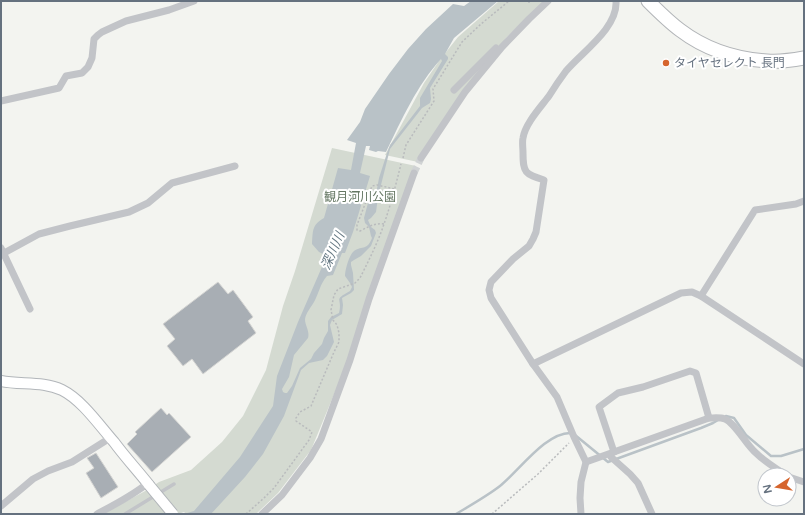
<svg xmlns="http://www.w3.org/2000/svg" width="805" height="515" viewBox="0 0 805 515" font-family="'Varela Round','Noto Sans JP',sans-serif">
	<rect width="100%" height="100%" fill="#f3f4f0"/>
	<g fill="#d4dad1">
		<polygon points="499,1 544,1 506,38 421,156 418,162 385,155 424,83 439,61 458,37"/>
		<polygon points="332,148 416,166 394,223 342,375 311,450 278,493 256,514 186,514 184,512 178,514 103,514 147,490 159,482 191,470 222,442 243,416 266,370 283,306 295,271"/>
	</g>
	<path fill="#b9c2c7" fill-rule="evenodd" d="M471,1H498L454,38L445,54L448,57V59L430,88L431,99L430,103L422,108L390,149L378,197L376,212L371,218L368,220L371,227L375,230L376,233L371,246L361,256L354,260L351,262V265L353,273L354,290L351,293L342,298L343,305L342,314L332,320L330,325L334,342L327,356L323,360L309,363L301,370L284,416L263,454L245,477L211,514H184L194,511L240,457L273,406L277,376L298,322L325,260V255L319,252L312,244C313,230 312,225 324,218L338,168L351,170L356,143L347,140L360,122L365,109L389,74L408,49L426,29L453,4L464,6ZM441,59L442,61L420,98V106L390,145L387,153L379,178L376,194L368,203L364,218L365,223L369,227L371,236L372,238C367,251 363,245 354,251C349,255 345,270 345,276L350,283L352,287L350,291C332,301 343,297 339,313L331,317L328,321V331L324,338L322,344L314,353L311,359L300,368L292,386L287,393H285L283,392L282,389L289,377L294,355L308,338C310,331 305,326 305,319C306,313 311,307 314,302C319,293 320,284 327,276L333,275L342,253H345L353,232L370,176L360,173L366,146H370L369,150L376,152L378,151L386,152C401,121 417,85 441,59Z"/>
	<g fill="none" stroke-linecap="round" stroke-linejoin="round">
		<g stroke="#b9c2c7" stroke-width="2.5">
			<polyline points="726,416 734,418 746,435 771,456 781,456 804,449"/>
			<polyline points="575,435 608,462 701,428 713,423 718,420"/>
			<path d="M456,514C471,505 487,496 500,486C519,471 546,432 571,433"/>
		</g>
	</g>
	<g fill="#a8aeb4" stroke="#d5d5d3">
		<polygon points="218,282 228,294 233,290 253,317 248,321 256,333 203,374 192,359 183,366 167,346 175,339 163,324"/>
		<polygon points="161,408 167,415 169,413 191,437 152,472 127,444 137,434 135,432"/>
		<polygon points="96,453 118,487 101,498 86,473 94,468 87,458"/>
	</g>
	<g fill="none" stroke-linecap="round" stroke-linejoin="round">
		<polyline stroke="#d0d3d4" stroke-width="7" stroke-dasharray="7 3.5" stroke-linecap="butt" points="414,173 421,158"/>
		<g stroke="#b2b6ba" stroke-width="12">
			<path id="secondary" d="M1,381C21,385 43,381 62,390C82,400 99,425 114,442C125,457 138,471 149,485"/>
		</g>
		<g stroke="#b2b5b8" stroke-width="15">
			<path id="highway" d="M648,1C658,11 669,22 680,30C705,49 736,59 767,61C778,62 793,60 804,58"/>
		</g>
		<g stroke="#b9bbbd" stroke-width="1.5" stroke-dasharray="2 2" stroke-linecap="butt">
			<polyline points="529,1 529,5"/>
			<polyline points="403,158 406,145 434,101 433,89 462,42 481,24 509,1"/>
			<path d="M384,224C374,223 368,227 360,231L357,230V225L372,186L377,185L395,189"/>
			<path d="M246,514L264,498L274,488L309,440L312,432L296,421V418L300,412L311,406L334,352L339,342V333L337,325L333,320L331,310L334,295L338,289L355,283L360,278C369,260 378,242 384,224C391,204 396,184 401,164"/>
			<polyline points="492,514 538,474 569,443"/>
		</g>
		<polyline stroke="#c2c4c8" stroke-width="3.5" points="125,514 174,484"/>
		<g stroke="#c2c4c8" stroke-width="7">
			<polyline points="454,90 496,48"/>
			<polyline points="1,101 59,88 66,76 82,73 88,67 92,58 94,39 98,35 102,32 126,21 169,10 194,1"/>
			<polyline points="421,158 465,92 502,47 529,19 548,1"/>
			<polyline points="1,248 30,309"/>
			<polyline points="4,253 39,234 70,226 129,212 148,203 172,183 235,166"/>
			<polyline points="701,296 755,210 796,204 804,201"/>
			<polyline points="533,364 681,293 692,292 701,296 804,364"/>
			<polyline points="614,452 599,407 618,393 643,387 690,371 696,373 709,418"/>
			<polyline points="611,454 611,457 630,474 638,483 652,514"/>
			<path d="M586,462L709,418C714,418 720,417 725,419C735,423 747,446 756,453C765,462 775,468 786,475"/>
			<polyline points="789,477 804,482"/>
			<polyline points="1,506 33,479 48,471 72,462 110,438"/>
			<path d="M97,514C114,505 132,496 148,483"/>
			<polyline points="262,514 282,495 310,458 321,439 350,360 369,299 414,173"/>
			<path d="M581,514L580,498L581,482L586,462L574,437L557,397L533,364L491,298L489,290L491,282L513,259L529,246L533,239L536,232L544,180C525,174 523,173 523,153C523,148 522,142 523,138C525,124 540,108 549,96C554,88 560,79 566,71C582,52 618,28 616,1"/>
		</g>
		<use href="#secondary" stroke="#fff" stroke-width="10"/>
		<use href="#highway" stroke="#fff" stroke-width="13"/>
		<g stroke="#b2b6ba" stroke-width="12" stroke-linecap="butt">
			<polyline id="secondary-bridge" points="149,485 173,514"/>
		</g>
		<use href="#secondary-bridge" stroke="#fff" stroke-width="10"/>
	</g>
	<circle fill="#d6652d" stroke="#fff" stroke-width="1.5" cx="666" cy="63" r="4"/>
	<g text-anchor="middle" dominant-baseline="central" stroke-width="4" stroke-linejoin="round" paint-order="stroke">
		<g font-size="12" fill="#65717f" stroke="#fff" text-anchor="start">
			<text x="674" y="63">タイヤセレクト 長門</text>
		</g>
		<g font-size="12" fill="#657763" stroke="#fff">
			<text x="360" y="197">観月河川公園</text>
		</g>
		<g font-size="13" font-style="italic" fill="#657883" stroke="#fff">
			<text transform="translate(333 251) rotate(-66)">深川川</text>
		</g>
	</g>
	<rect width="805" height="515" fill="none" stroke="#65717f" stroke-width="4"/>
	<g transform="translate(777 487) rotate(258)"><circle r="19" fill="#ffffff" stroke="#c1c6cc"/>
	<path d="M0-3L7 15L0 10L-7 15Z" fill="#d6652d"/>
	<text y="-6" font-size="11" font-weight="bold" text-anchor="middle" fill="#65717f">N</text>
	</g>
</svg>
